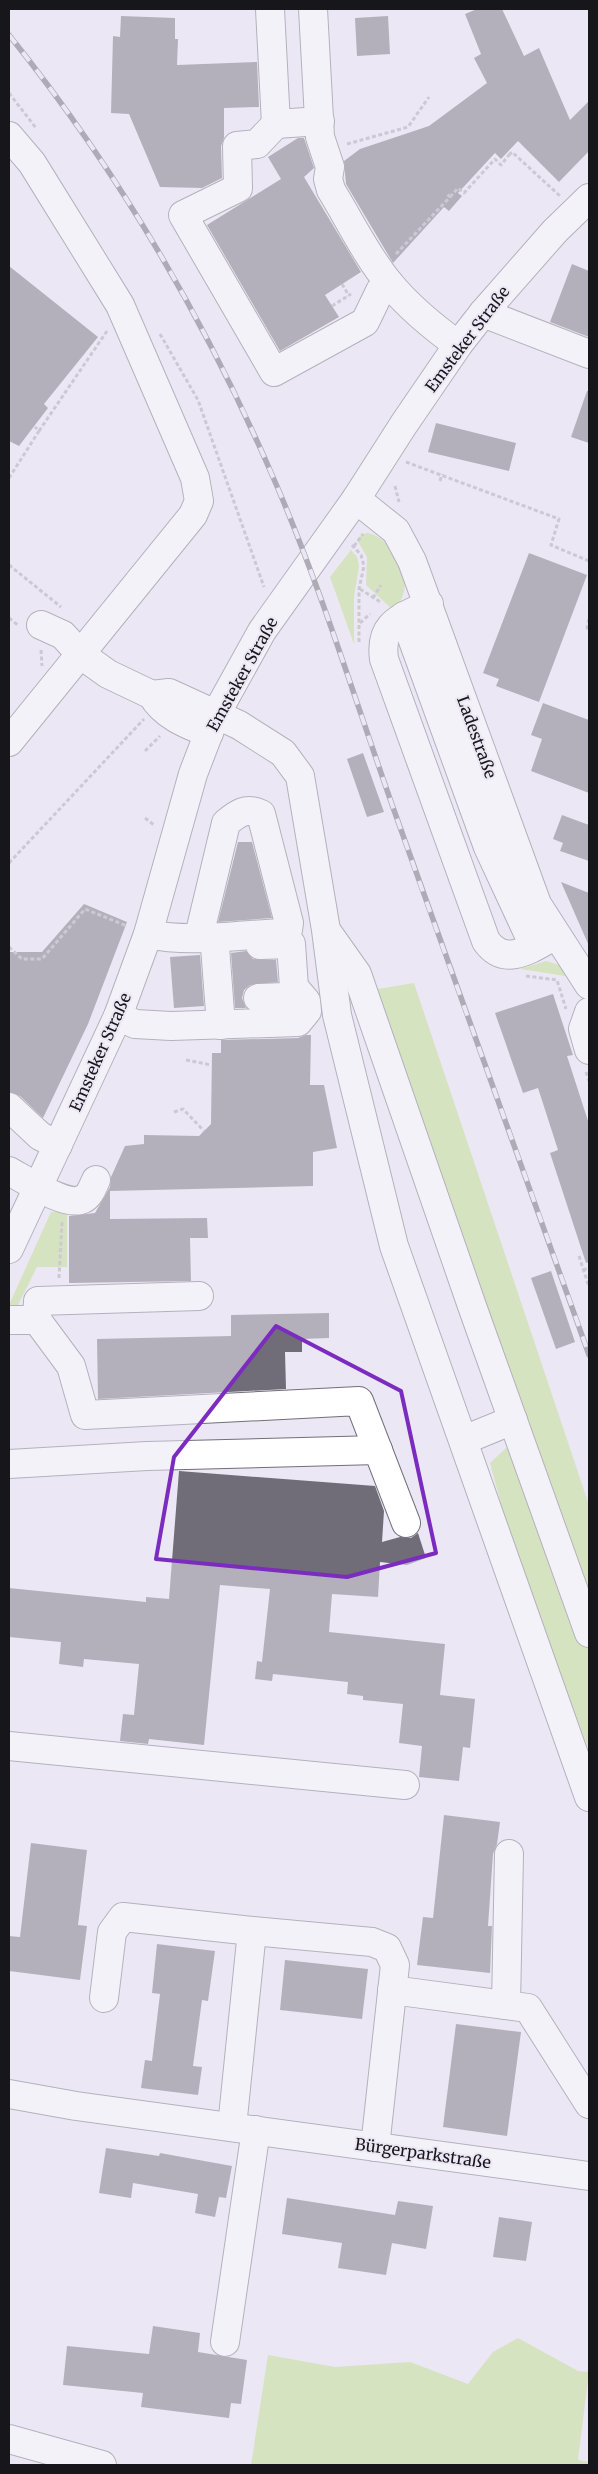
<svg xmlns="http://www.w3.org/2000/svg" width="598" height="2474" viewBox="0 0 598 2474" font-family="Merriweather,serif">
	<rect width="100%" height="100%" fill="#ebe7f4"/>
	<g fill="#bcdd82">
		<path d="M368,533C397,540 420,587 393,610L366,585L367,557L357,540L362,534Z"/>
		<polygon points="351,550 357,557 359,566 354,597 354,644 330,577"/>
		<polygon points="546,961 562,966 572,977 520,969"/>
		<polygon points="414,983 589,1505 589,1750 518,1566 490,1463 523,1432 372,990"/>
		<polygon points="67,1211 67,1267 37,1267 17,1307 9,1305 51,1212"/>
		<polygon points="518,2338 578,2371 589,2372 578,2460 589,2462 589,2465 251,2465 268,2355 335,2367 410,2362 468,2384 493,2352"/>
	</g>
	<g fill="#706d78">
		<polygon points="477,9 502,9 524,56 539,48 570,120 589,101 589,151 559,182 518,141 501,159 495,153 458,193 462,196 449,211 444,207 393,263 346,184 344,161 360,149 429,126 487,83 474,58 481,54 465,14"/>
		<polygon points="121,16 175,18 175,39 178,39 177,65 257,62 259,107 224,108 224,138 221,146 222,178 202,188 160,187 129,114 111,113 113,36 120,37"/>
		<polygon points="388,16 390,54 357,56 355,18"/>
		<polygon points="298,138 304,138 314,168 304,177 361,272 325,295 339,317 280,351 207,225 281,179 268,157"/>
		<polygon points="572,264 589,271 589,337 550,322"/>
		<polygon points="9,266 98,337 44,404 48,408 19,446 9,441"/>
		<polygon points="587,391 589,391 589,443 571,437"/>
		<polygon points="436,423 516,443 509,471 428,452"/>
		<polygon points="529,553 587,575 539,702 496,686 499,679 483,673"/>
		<polygon points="543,703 589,720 589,793 531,771 542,739 531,735"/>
		<polygon points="363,753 384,812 367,817 347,759"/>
		<polygon points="562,815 589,825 589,861 560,851 563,843 553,839"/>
		<polygon points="238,842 252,842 272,918 218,922"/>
		<polygon points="561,882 589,893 589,946"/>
		<polygon points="84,904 127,922 88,1024 43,1118 20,1096 9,1092 9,952 42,952"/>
		<polygon points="246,951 253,959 276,960 278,982 250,985 244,990 242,998 246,1008 235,1008 231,953"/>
		<polygon points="200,955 204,1006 174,1008 170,957"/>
		<polygon points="553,994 573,1055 567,1056 589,1124 589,1262 586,1263 550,1153 558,1150 538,1088 523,1093 495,1013"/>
		<polygon points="306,1035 311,1035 310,1085 324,1085 337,1148 313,1152 313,1186 110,1191 110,1219 207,1218 208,1238 190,1238 191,1281 69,1283 69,1216 95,1213 110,1187 111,1177 125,1146 144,1144 144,1135 199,1136 211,1124 212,1053 221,1053 221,1040 298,1038"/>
		<polygon points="551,1271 575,1342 556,1349 531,1278"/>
		<polygon points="329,1313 329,1338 302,1339 302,1352 285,1352 286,1389 98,1399 97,1339 231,1336 231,1315"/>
		<polygon points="179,1471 375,1486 384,1511 382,1542 400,1537 411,1538 418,1533 426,1558 407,1565 380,1562 378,1597 332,1594 329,1632 445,1644 440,1695 475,1699 470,1748 463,1747 459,1781 419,1777 422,1746 399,1743 403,1704 363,1700 363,1696 347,1694 348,1682 273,1674 272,1681 255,1679 257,1661 262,1662 270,1589 220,1585 204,1745 149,1739 148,1744 120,1741 123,1714 134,1715 139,1664 84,1659 83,1667 59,1664 61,1642 9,1637 9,1588 146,1602 146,1597 169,1599"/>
		<polygon points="444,1815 500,1822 497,1844 493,1854 488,1926 492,1926 490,1973 417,1965 423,1917 433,1918"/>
		<polygon points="31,1843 87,1850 78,1925 87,1926 80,1980 9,1971 9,1936 20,1937"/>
		<polygon points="157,1944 215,1951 208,2001 202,2000 193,2066 202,2067 198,2095 141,2088 145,2060 152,2061 160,1994 152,1993"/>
		<polygon points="285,1960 368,1969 362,2019 280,2010"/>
		<polygon points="456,2024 521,2032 507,2136 443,2127"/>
		<polygon points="106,2148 159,2156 160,2153 232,2166 226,2198 219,2197 215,2217 195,2213 198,2194 133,2183 131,2198 99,2193"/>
		<polygon points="287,2198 395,2215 398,2201 433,2206 426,2249 392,2243 386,2275 338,2268 342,2243 282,2234"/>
		<polygon points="499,2217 532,2222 526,2261 493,2257"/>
		<polygon points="153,2326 200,2333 198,2352 247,2360 241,2404 231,2403 229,2418 141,2407 143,2393 63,2385 67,2346 149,2354"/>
	</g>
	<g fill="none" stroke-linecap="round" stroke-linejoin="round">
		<g stroke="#726f7a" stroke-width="30">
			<g id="minor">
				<polyline points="270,9 276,124 320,121"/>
				<path d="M313,9L320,137L330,167L328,179L331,190C350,221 366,255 389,283C408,306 433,327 458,345"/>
				<polyline points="276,124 257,144 237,146 238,188 183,215 274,372 365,322 380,291 389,283"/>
				<polyline points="9,136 32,163 120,305 195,478 199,501 193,515 9,742"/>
				<polyline points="483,313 589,354"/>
				<polyline points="356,499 396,531 412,561 537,904 589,985"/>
				<path d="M429,604C402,618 379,622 384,659L486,941C506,969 533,947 556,935"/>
				<polyline points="404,616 488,847 534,946"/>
				<polyline points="41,625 63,635 80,654 108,674 152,695 169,693 239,725 283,753 300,776 326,930 337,1015 394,1246 589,1797"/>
				<path d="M152,695C163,715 187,725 209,733"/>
				<polyline points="328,933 357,974 472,1306 589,1633"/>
				<path d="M148,934C190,943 238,935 281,933L288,930L289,923L261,814C246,807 238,813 226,823L199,936"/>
				<polyline points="215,947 221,1025"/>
				<polyline points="258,998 286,997 290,999 292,1008 288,1012 281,1013"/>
				<polyline points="589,1012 583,1029 589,1050"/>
				<polyline points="118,1016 135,1024 171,1026 298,1022 307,1011 306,1001 294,987 291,944 260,945"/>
				<polyline points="9,1107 40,1136 58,1145"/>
				<path d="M9,1171C24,1179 67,1208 83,1199C90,1196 93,1186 96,1180"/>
				<polyline points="9,1249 118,1016 148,934 193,774 216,714 262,631 356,499 404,424 458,345 483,313 555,231 589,198"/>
				<polyline points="199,1296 38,1301 37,1320 71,1366 85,1415 359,1401 406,1523"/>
				<polyline points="9,1320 37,1320"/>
				<polyline points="464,1440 513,1420"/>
				<polyline points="9,1464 147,1456 378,1450"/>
				<polyline points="9,1746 405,1785"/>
				<polyline points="252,1931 372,1942 387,1948 395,1965 375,2147"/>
				<polyline points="392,1990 528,2008 589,2104"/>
				<polyline points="104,1998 112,1932 123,1917 252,1931 232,2127"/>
				<polyline points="506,2005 509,1854"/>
				<polyline points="9,2094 76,2106 589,2176"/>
				<polyline points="225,2342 256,2130"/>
				<polyline points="9,2439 102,2465"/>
			</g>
		</g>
		<g stroke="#a7a4ae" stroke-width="3" stroke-dasharray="4 2.5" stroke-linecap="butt">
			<polyline points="9,93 36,128"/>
			<polyline points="347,144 408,127 429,97"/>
			<polyline points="509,155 512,152 560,196"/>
			<polyline points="450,197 458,188 464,193 495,159 501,165 509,155 506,153"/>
			<polyline points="396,254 450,197 446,193"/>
			<polyline points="342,284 349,296"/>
			<polyline points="332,306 351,294"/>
			<polyline points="160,334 198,400 264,587"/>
			<polyline points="39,431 107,331"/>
			<polyline points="406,462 559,519 551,545 589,561"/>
			<polyline points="9,478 39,431 35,427"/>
			<polyline points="440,481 442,474"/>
			<polyline points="395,486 399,502"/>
			<polyline points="352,545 361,555 364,566 359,589 359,644"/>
			<polyline points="354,546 363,534"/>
			<polyline points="9,565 61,607"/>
			<polyline points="360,589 382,603"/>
			<polyline points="373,598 381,585"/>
			<polyline points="9,618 19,626"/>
			<polyline points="589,619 587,628 589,629"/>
			<polyline points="360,623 370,614"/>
			<polyline points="41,650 42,666"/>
			<polyline points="145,751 160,736"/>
			<polyline points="145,818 154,825"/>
			<polyline points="9,863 144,719"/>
			<polyline points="9,947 22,959 42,959 85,909 127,926"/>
			<polyline points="526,976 557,980 566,1009"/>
			<polyline points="186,1060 211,1065"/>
			<polyline points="586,1072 589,1081"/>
			<polyline points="174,1112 183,1109 204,1131"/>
			<polyline points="579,1256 589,1287"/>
			<polyline points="583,1270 589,1268"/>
			<polyline points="59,1278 62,1222"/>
		</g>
		<use href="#minor" stroke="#fff" stroke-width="28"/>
		<g stroke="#65636a" stroke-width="5.5">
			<path id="rail" d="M9,35C119,172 207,323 276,484C322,591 356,703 395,813C459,994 525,1174 589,1355"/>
		</g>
		<use href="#rail" stroke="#ebe7f4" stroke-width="4" stroke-dasharray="11" stroke-linecap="butt"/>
	</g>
	<path d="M0 0H598V2474H0ZM276,1326L401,1391L436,1553L347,1577L156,1559L174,1457Z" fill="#ebe7f4" fill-opacity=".55" fill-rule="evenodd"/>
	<path fill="none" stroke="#7b2cbf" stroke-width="4" stroke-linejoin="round" d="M276,1326L401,1391L436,1553L347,1577L156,1559L174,1457Z"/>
	<g text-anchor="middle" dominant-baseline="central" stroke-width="4" stroke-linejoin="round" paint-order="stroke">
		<g font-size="16" fill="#17161a" stroke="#ebe7f4">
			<text transform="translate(467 339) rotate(-53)">Emsteker Straße</text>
			<text transform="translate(242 674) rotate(-61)">Emsteker Straße</text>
			<text transform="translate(477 737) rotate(70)">Ladestraße</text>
			<text transform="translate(100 1052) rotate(-66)">Emsteker Straße</text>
			<text transform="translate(423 2153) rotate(8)">Bürgerparkstraße</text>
		</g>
	</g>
	<rect width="598" height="2474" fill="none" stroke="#17161a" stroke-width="20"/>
</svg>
